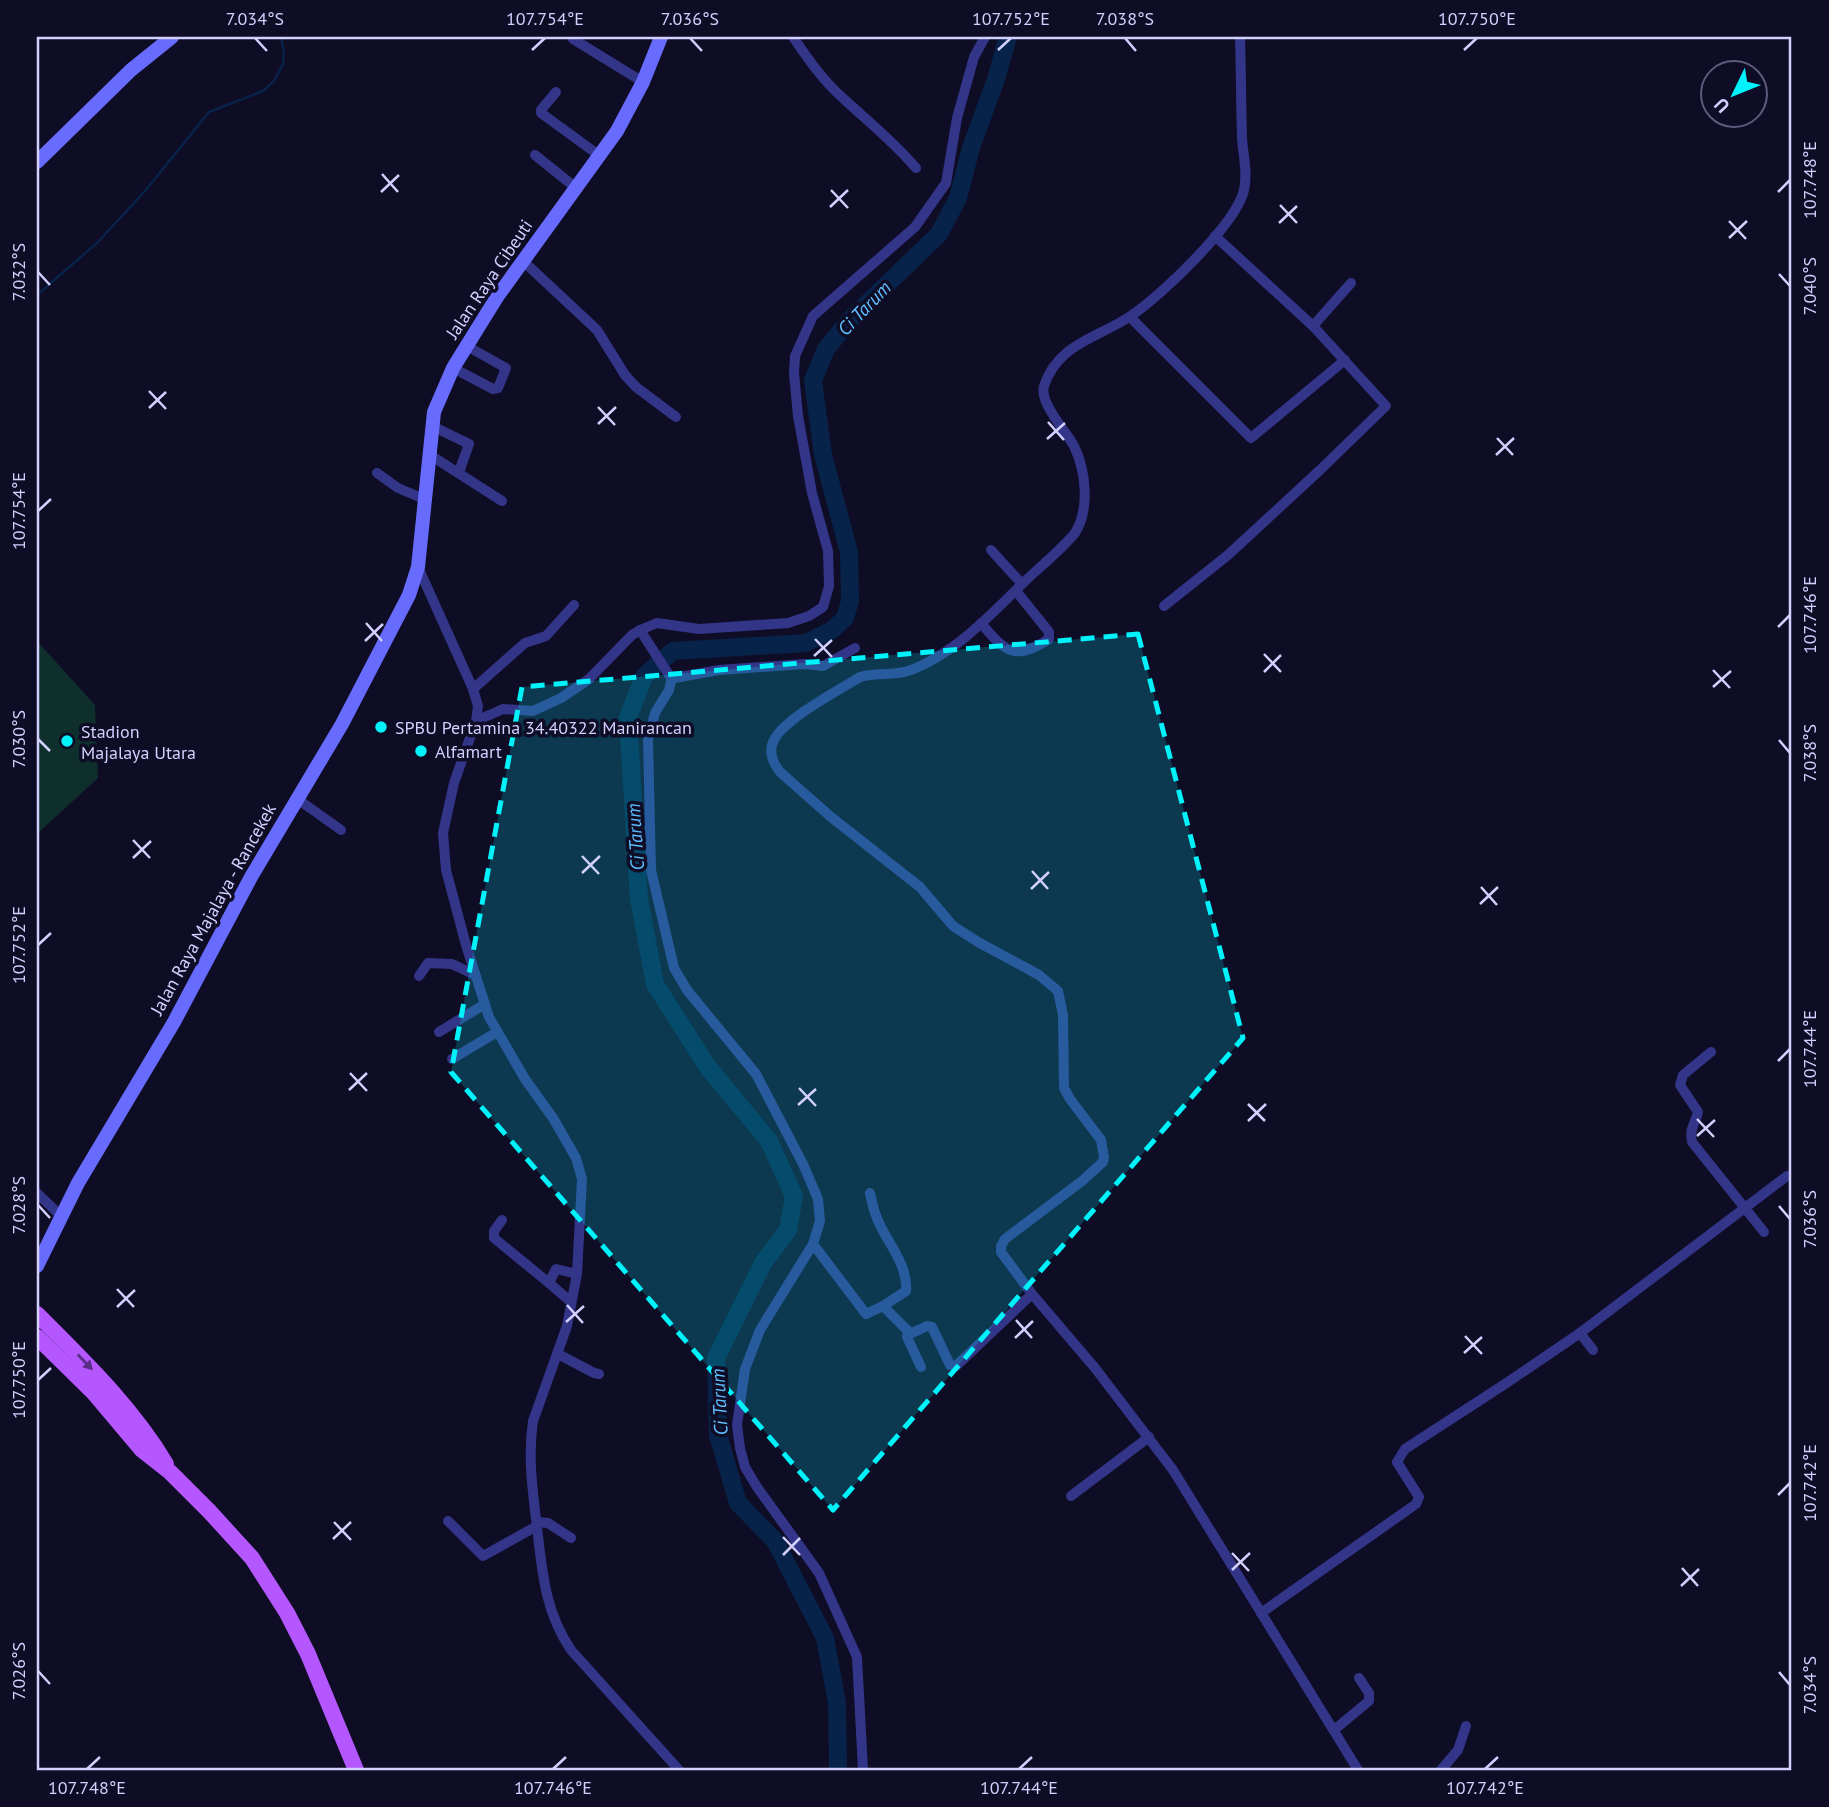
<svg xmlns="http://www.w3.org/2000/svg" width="1829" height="1807" viewBox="0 0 1829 1807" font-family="'PT Sans',sans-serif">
	<rect width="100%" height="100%" fill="#0f0c25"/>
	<polygon fill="#0e2f2c" points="37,641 95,705 98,778 37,834"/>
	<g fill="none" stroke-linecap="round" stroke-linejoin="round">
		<polyline stroke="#072349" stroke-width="2.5" points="37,295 98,242 145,191 209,112 263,91 274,81 283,64 284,53 281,37"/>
		<polyline stroke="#072349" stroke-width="18" points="838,1770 837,1703 825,1638 775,1541 738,1503 718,1435 716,1358 763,1263 788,1230 794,1196 769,1141 707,1066 655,984 639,899 628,718 644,676 673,651 806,643 832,630 845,618 850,601 849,552 823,455 813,380 826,349 850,320 939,234 958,198 971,148 996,79 1008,37"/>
		<g stroke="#323588" stroke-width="10">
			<path d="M793,37C808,59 824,82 845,100C870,123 894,142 916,168"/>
			<path d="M1240,37C1241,70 1241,104 1242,138C1243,155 1248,173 1244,190C1237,223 1161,296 1132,315C1099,338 1058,343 1044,386C1039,403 1066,431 1074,446C1086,471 1090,509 1075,533C1060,551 1041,566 1024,582C991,615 953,655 908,671C892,676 876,672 860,677C839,690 784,719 774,740C768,751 773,763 780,772L831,817L920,887L953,926L978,942L1039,975L1058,991L1063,1015L1064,1088L1070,1099L1101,1140L1104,1157L1103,1162L1082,1181L1005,1239L1001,1246V1252L1032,1294L1095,1368L1173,1470L1358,1770"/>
			<polyline points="573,39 643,82"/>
			<polyline points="556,92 541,110 541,113 600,156"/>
			<polyline points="535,155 576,188"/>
			<polyline points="522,260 597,330 625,375 636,387 676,417"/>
			<polyline points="1130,317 1251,438 1345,360"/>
			<polyline points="1313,326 1351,283"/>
			<polyline points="453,368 493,389 498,388 506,368 465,345"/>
			<polyline points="432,426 469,444 459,472"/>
			<polyline points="430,455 502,501"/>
			<polyline points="377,473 398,488 424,499"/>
			<polyline points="991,550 1022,584"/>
			<path d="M418,567L473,689L478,706L476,721L454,783L443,833L446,870L466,945L489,1017L525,1079L553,1118L576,1158L582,1179L577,1274L567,1326L533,1421C528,1454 532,1486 536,1519C542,1566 543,1609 571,1650L679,1770"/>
			<polyline points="1164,606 1228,555 1320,470 1386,406 1313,326 1215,236"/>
			<path d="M981,623C1005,652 1015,661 1049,639V632L1016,591"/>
			<polyline points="855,648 823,666 805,664 719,670 674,678 669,675 640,630 657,623 699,629 788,623 809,616 823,607 829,586 828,551 812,493 798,416 794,373 795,356 813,316 915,227 946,183 957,118 974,57 985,37"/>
			<polyline points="672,677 669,690 655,713 648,740 651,870 674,968 687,990 756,1074 803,1164 818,1199 820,1221 813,1244 760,1330 745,1369 737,1425 740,1448 745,1467 757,1487 819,1573 857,1657 863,1770"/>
			<polyline points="473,689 525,643 546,636 574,605"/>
			<polyline points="476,721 503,709 533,711 561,698 589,679 632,635 640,630"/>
			<polyline points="296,798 341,830"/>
			<polyline points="419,976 428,963 452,964 475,975"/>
			<polyline points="439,1032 485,1004"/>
			<path d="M1711,1052L1683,1075L1680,1085L1698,1112C1695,1124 1689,1129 1692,1142L1764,1232"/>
			<polyline points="452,1059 497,1032"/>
			<polyline points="37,1193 62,1217"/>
			<path d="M870,1193C872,1204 875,1215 880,1225C890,1246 908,1266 906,1291L883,1306L908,1331L912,1333L927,1326L932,1327L950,1365L956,1366L1032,1294"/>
			<polyline points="502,1220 494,1231 494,1238 549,1283"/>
			<polyline points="813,1244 866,1314 883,1306"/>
			<polyline points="571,1302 549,1283 556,1269 577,1274"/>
			<polyline points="908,1331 907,1337 921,1367"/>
			<polyline points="1580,1333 1593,1350"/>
			<polyline points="558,1354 594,1373 599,1374"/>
			<polyline points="1071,1496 1149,1437"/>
			<polyline points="448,1521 483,1556 537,1526"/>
			<polyline points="537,1522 548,1523 571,1538"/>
			<polyline points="1261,1613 1416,1504 1419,1497 1397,1462 1405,1449 1508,1382 1580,1333 1787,1176 1792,1176"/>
			<polyline points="1334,1730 1369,1701 1369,1693 1359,1678"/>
			<polyline points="1441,1770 1458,1750 1466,1726"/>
		</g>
		<g stroke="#676cff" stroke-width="14">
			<polyline points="37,162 131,70 172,37"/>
			<polyline points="37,1266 78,1183 174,1022 251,877 342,724 409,595 418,567 434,412 453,368 497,297 617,131 643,82 661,37"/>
		</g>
		<g stroke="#b557ff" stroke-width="16">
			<path d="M37,1314C83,1360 132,1407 166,1464"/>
			<polyline points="37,1337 94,1393 142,1450 170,1472 209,1511 252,1558 287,1613 308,1654 356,1770"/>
		</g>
	</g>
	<defs><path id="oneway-solid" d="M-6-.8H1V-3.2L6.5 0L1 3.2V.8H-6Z" transform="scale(1.75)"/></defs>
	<use fill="#5a2e87" href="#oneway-solid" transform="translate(85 1362) rotate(46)"/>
	<path fill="#00f2fb" fill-opacity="0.2" stroke="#00f2fb" stroke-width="5" stroke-dasharray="14 9" stroke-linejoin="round" d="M1138,634L1243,1038L833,1510L451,1072L522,687Z"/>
	<path fill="none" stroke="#d2d0ff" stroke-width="2.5" d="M255,38L267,51M690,38L702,51M1125,38L1136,51M532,50L545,38M998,50L1011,38M1464,50L1477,38M382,174L398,192M831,190L848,208M381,192L399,175M1778,192L1790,180M1280,205L1297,223M830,207L848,190M1729,221L1746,239M1279,223L1297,206M1729,238L1747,221M38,272L50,285M1779,274L1790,286M149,391L166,409M598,407L615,425M149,408L166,392M1048,422L1064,440M598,424L616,407M1497,438L1513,455M1047,439L1065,423M1496,455L1514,438M38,511L51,499M366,623L382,641M1778,627L1790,615M815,639L832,657M365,641L383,624M1264,654L1281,672M814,656L832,640M1713,670L1730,688M1264,672L1281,655M1713,687L1731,671M38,739L50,751M1779,740L1790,753M133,840L150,858M582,856L599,874M133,858L151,841M1032,871L1048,889M582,873L600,856M1481,887L1497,905M1031,889L1049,872M1480,904L1498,887M38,945L51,933M1778,1061L1790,1049M350,1073L367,1091M799,1088L816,1106M349,1090L367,1073M1248,1104L1265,1121M798,1105L816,1089M1697,1119L1714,1137M1248,1121L1266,1104M1697,1136L1715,1120M38,1205L50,1218M1779,1206L1790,1219M117,1289L134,1307M567,1305L583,1323M117,1307L135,1290M1016,1320L1032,1338M566,1322L584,1306M1465,1336L1482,1354M1015,1338L1033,1321M1464,1353L1482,1337M38,1380L51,1368M1778,1495L1790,1483M334,1522L351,1540M783,1537L800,1555M333,1539L351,1522M1232,1553L1249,1571M783,1555L800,1538M1682,1568L1698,1586M1232,1570L1250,1553M1681,1586L1699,1569M38,1671L50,1684M1779,1672L1790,1685M87,1769L100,1757M553,1769L566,1757M1019,1769L1032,1757M1485,1769L1498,1757"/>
	<g fill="#00f2fb" stroke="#0f0c25" stroke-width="2.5">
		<circle cx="381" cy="727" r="7"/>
		<circle cx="67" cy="741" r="7"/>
		<circle cx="421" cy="751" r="7"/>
	</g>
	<g text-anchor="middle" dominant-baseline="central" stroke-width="7" stroke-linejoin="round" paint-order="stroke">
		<g font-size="18" fill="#d2d0ff" stroke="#0f0c25">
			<text transform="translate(489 279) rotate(-56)">Jalan Raya Cibeuti</text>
			<text transform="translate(213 909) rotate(-61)">Jalan Raya Majalaya - Rancekek</text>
		</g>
		<g font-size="18" fill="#d2d0ff" stroke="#0f0c25" text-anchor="start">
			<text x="395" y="727">SPBU Pertamina 34.40322 Manirancan</text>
			<text x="81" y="731">Stadion<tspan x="81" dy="21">Majalaya Utara</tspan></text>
			<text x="435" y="751">Alfamart</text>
		</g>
		<g font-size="19" font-style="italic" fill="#5ebfff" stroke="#0f0c25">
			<text transform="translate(864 308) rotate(-46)">Ci Tarum</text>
			<text transform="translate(635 837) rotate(-94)">Ci Tarum</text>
			<text transform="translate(719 1402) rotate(-93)">Ci Tarum</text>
		</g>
	</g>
	<rect width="1829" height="1807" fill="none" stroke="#0f0c25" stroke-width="77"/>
	<g transform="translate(1734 94) rotate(227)"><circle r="33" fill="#0f0c25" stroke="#5d5a7c" stroke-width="2"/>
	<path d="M0-5L12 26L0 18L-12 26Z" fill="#00f2fb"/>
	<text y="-10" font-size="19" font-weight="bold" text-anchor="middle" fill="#d2d0ff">U</text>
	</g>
	<rect x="38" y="38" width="1752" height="1731" fill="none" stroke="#d2d0ff" stroke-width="2.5"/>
	<g font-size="18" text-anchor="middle" fill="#d2d0ff">
		<text x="255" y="25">7.034°S</text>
		<text x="545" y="25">107.754°E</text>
		<text x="690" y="25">7.036°S</text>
		<text x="1011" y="25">107.752°E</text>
		<text x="1125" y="25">7.038°S</text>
		<text x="1477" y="25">107.750°E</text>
		<text transform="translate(1810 180) rotate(-90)" y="6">107.748°E</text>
		<text transform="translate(19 272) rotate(-90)" y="6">7.032°S</text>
		<text transform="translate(1810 286) rotate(-90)" y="6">7.040°S</text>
		<text transform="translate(19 511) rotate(-90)" y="6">107.754°E</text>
		<text transform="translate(1810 615) rotate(-90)" y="6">107.746°E</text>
		<text transform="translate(19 739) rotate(-90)" y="6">7.030°S</text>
		<text transform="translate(1810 753) rotate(-90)" y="6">7.038°S</text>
		<text transform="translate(19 945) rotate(-90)" y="6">107.752°E</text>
		<text transform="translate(1810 1049) rotate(-90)" y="6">107.744°E</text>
		<text transform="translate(19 1205) rotate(-90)" y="6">7.028°S</text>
		<text transform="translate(1810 1219) rotate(-90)" y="6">7.036°S</text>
		<text transform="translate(19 1380) rotate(-90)" y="6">107.750°E</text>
		<text transform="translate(1810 1483) rotate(-90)" y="6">107.742°E</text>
		<text transform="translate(19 1671) rotate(-90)" y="6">7.026°S</text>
		<text transform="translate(1810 1685) rotate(-90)" y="6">7.034°S</text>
		<text x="87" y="1794">107.748°E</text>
		<text x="553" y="1794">107.746°E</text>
		<text x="1019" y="1794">107.744°E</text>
		<text x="1485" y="1794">107.742°E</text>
	</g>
</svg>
